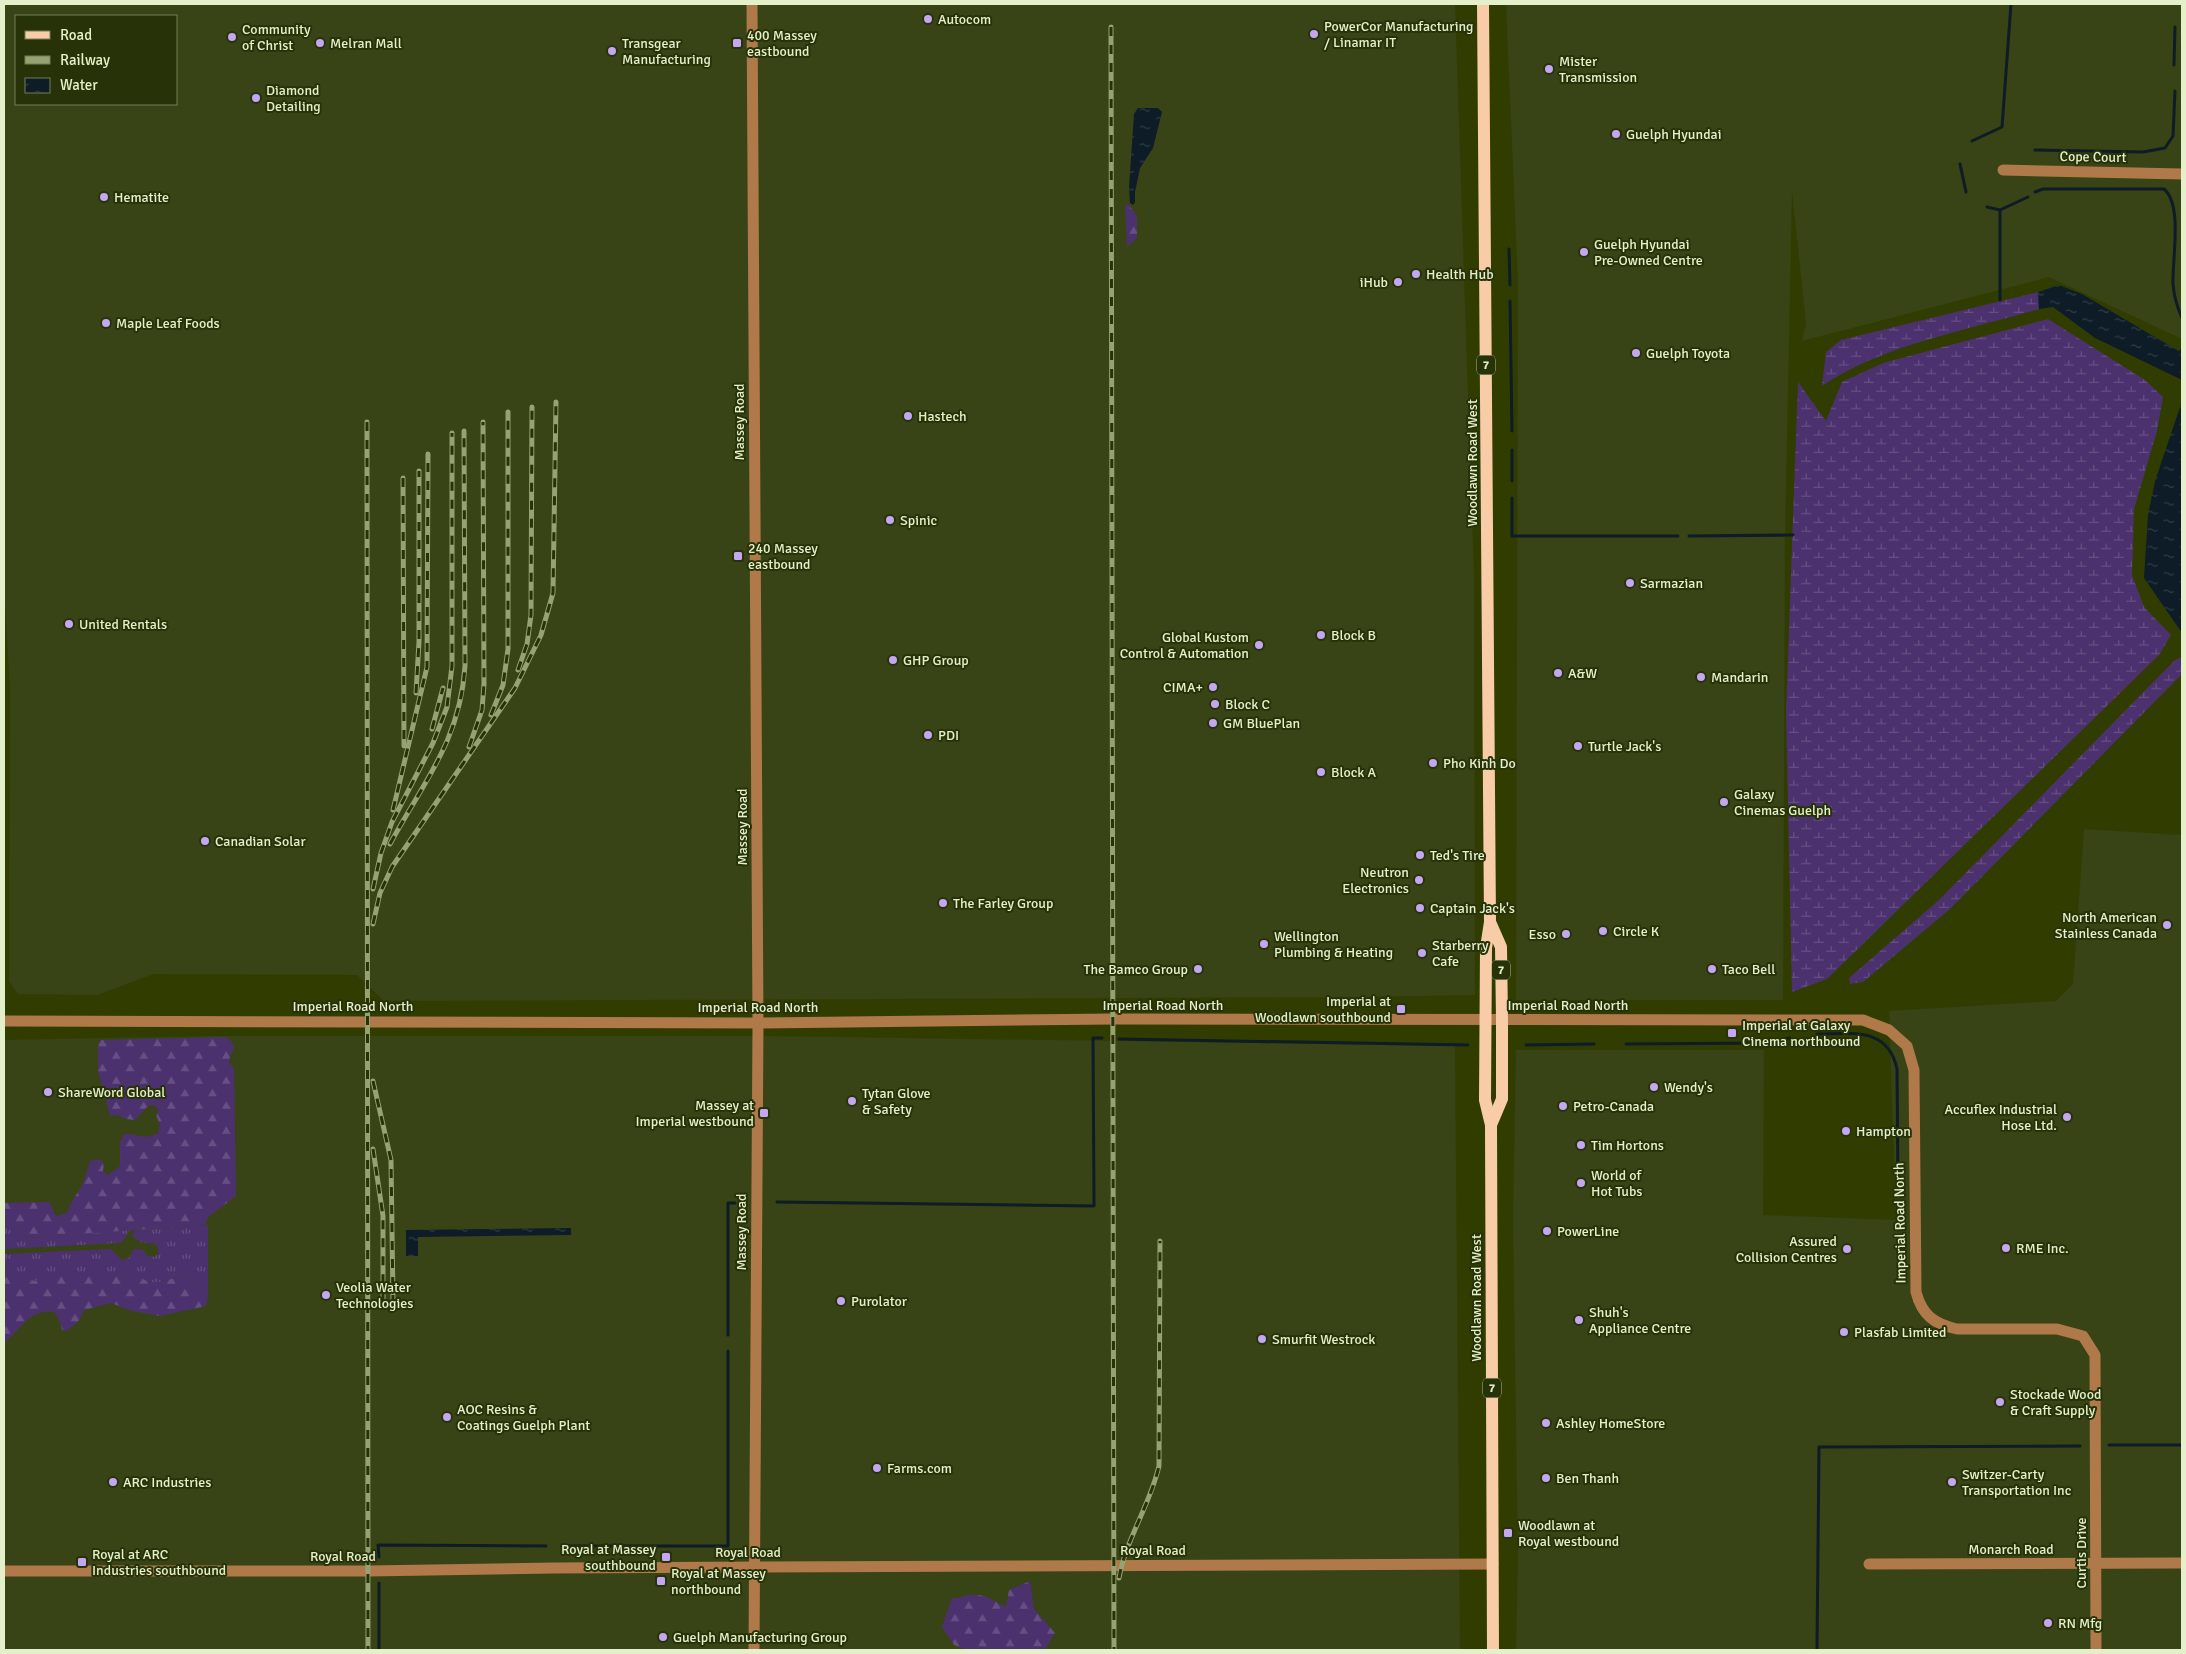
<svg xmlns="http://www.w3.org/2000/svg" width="2186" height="1654" viewBox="0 0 2186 1654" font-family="Signika,sans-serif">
	<defs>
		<pattern id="grass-tufts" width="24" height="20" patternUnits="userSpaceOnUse" patternTransform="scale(1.25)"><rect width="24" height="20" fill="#4c316f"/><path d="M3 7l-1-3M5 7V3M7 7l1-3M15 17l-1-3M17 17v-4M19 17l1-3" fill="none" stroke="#664f82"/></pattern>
		<pattern id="forest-firs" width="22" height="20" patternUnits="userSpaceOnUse" patternTransform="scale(1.25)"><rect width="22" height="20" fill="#4c316f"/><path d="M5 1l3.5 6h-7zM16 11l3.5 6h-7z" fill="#664f82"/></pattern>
		<pattern id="wetland-marsh" width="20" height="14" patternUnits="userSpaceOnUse" patternTransform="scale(1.25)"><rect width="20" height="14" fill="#4c316f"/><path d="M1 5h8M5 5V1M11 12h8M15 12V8" fill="none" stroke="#664f82"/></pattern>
		<pattern id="water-ripples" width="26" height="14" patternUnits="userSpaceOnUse" patternTransform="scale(1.25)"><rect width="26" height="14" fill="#0d1c27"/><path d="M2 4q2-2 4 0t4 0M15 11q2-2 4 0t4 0" fill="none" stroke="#303d45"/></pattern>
	</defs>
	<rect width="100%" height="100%" fill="#313d00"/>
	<g fill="#384316" fill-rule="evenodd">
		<path d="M5,4H1455L1474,576L1475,995L1362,997L384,1001L357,975L153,974L97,995L18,994L9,981L10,688L4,588ZM16,16H176V104H16Z"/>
		<polygon points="1506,4 2182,4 2182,339 2049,277 1802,341 1806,323 1792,191 1785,537 1783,1000 1516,1000 1518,283"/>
		<polygon points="2084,829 2182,835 2182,1650 1516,1650 1518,1558 1513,1221 1516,1050 1764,1050 1763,1215 1896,1220 1889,1011 2056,1001 2073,984"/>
		<polygon points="206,1036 768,1036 1455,1046 1460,1650 4,1650 4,1040"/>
	</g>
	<g fill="url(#grass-tufts)">
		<polygon points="4,1215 18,1225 24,1238 130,1230 122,1242 118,1243 5,1249"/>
		<path d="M208,1225V1297L202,1288L181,1275C165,1282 150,1287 136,1274L104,1276L95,1273L78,1276L57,1275L34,1281L12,1273L4,1279V1254L111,1249L122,1260L129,1258L134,1249L144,1250L146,1255L154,1257L158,1254V1247L153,1243C147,1245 136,1241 132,1236L135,1230Z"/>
	</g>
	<g fill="url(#forest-firs)">
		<polygon points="1125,205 1129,205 1137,216 1137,238 1127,247"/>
		<path d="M226,1037L232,1042L234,1048L230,1056L229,1063L234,1068L236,1196L208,1217L205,1225L23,1238L18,1225L4,1215V1203L49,1202L56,1216L67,1213L71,1203L83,1184L90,1161L99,1159L104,1163L103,1171L108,1175L120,1166V1142L124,1134C139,1133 143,1141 158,1133L160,1125L156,1115L158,1109L154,1105L148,1106L135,1120L125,1119L118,1115L110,1116L98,1071V1043L101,1040Z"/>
		<path d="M12,1273L34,1281L57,1275L78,1276L95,1273L104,1276L136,1274C150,1287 165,1282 181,1275L202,1288L208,1297L206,1306L160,1316L132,1311L111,1303L84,1310L79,1321L67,1331L62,1330L59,1319L54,1312C28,1308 20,1332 4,1343V1279Z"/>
		<path d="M1030,1581L1034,1609L1055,1633L1045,1650H967L954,1645L942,1627L952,1598C960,1599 964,1595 972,1595C984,1593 996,1602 1006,1607L1009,1590Z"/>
	</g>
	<g fill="url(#wetland-marsh)">
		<path d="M2038,292L2039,309C1971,329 1879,346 1822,386L1826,352L1841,340Z"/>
		<polygon points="2048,319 2145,380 2163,397 2157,431 2134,509 2132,575 2144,607 2171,635 2159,655 1827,979 1792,992 1786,712 1798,382 1826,421 1842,382 1883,363"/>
		<polygon points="2182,657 2182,674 1950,909 1863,982 1850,984 1849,978 1939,900 2175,660"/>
	</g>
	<g fill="url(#water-ripples)">
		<polygon points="1138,108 1158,108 1162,112 1153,148 1140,168 1135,192 1135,202 1133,205 1130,203 1129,187 1134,114"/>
		<polygon points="2059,285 2082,294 2182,353 2182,380 2095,338 2053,307 2039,309 2038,292"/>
		<polygon points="2182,401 2182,633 2144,578 2148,515 2155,481"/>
		<polygon points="571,1228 571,1235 418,1237 418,1256 406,1256 406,1230"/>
	</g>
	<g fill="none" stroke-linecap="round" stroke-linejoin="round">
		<g stroke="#0d1c27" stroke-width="3">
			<polyline points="2174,65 2175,27"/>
			<polyline points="1972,141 2002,127 2011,4"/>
			<polyline points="2035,150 2143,152 2165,148 2173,136 2175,91"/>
			<polyline points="1960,164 1966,192"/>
			<path d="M2035,192L2043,189H2164C2183,205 2172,260 2173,284C2174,297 2177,307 2182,318"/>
			<polyline points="1987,207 2000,210 2028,197"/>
			<polyline points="1509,249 1510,285"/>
			<polyline points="2000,300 2000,210"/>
			<polyline points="1510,301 1512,431"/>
			<polyline points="2180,352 2182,350"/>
			<polyline points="1512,481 1512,450"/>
			<polyline points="1512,498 1512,536 1678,536"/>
			<polyline points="1689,536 1793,535"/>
			<path d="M1817,1034C1851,1034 1888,1026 1897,1069L1898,1188"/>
			<polyline points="1119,1039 1468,1045"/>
			<polyline points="1626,1044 1766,1043 1790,1038"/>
			<polyline points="1526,1045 1594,1044"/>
			<polyline points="777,1202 1094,1206 1093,1038 1102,1038"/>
			<polyline points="728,1335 728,1203 735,1203"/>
			<polyline points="2109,1445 2182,1445"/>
			<polyline points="562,1546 728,1546 728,1351"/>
			<polyline points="379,1557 378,1545 546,1546"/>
			<polyline points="379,1650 379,1583"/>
			<polyline points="1817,1650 1819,1447 2080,1446"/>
		</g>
		<g stroke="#af7949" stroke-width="11">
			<polyline points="752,4 758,1023 754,1650"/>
			<polyline points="2003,170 2182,174"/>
			<path d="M4,1021L758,1023L1113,1019L1863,1020L1889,1030L1907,1046L1914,1070L1916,1292C1922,1315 1934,1324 1957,1329H2057L2083,1336L2095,1355L2096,1650"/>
			<polyline points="1869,1564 2182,1563"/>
			<polyline points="4,1571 368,1571 554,1568 1493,1564"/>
		</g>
		<g stroke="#f8cca7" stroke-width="12">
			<polyline points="1483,4 1490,922 1486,948 1485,1100 1491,1125 1493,1650"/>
			<polyline points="1490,922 1501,947 1502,1020 1502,1099 1491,1125"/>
		</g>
		<g stroke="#96a272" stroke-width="5">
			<g id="rail">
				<polyline points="1111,27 1114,1650"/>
				<polyline points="367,422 368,1650"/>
				<polyline points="403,478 404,746"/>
				<polyline points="518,670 527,644 531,615 532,407"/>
				<polyline points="416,693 419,642 419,471"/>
				<polyline points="491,715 503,685 508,649 508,412"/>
				<polyline points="432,729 443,688"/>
				<polyline points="469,747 482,710 484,684 483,422"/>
				<polyline points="393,810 427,667 428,454"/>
				<path d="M390,844C424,781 460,741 465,666L464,431"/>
				<polyline points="373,889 381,853 392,822 433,743 447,707 452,666 452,433"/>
				<polyline points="373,924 380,893 392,867 515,688 541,635 553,593 556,402"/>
				<polyline points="373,1081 391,1160 393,1301"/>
				<polyline points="373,1149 383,1216 383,1300"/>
				<path d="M1119,1578C1126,1539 1150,1505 1159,1466L1160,1241"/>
			</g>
		</g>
		<use href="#rail" stroke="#283208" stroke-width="3" stroke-dasharray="9" stroke-linecap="butt"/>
	</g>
	<g fill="#c3a7f2" stroke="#283208" stroke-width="2">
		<circle cx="928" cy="19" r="5"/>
		<circle cx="1314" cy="34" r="5"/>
		<circle cx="232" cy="37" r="5"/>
		<circle cx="320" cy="43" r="5"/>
		<rect x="732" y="38" width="10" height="10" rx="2.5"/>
		<circle cx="612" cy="51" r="5"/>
		<circle cx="1549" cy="69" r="5"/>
		<circle cx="256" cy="98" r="5"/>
		<circle cx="1616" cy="134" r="5"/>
		<circle cx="104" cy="197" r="5"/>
		<circle cx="1584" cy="252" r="5"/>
		<circle cx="1416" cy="274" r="5"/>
		<circle cx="1398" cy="282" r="5"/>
		<circle cx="106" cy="323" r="5"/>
		<circle cx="1636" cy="353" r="5"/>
		<circle cx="908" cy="416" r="5"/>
		<circle cx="890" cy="520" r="5"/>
		<rect x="733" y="551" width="10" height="10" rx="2.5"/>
		<circle cx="1630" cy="583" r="5"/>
		<circle cx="69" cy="624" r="5"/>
		<circle cx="1321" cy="635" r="5"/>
		<circle cx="1259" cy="645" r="5"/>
		<circle cx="893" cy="660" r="5"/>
		<circle cx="1558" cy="673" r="5"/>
		<circle cx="1701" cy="677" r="5"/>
		<circle cx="1213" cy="687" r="5"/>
		<circle cx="1215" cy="704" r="5"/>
		<circle cx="1213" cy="723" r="5"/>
		<circle cx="928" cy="735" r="5"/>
		<circle cx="1578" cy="746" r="5"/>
		<circle cx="1433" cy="763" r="5"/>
		<circle cx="1321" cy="772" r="5"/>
		<circle cx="1724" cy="802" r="5"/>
		<circle cx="205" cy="841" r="5"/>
		<circle cx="1420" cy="855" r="5"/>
		<circle cx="1419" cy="880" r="5"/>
		<circle cx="943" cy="903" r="5"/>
		<circle cx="1420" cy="908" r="5"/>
		<circle cx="2167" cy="925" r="5"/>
		<circle cx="1603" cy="931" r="5"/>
		<circle cx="1566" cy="934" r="5"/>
		<circle cx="1264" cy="944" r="5"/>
		<circle cx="1422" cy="953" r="5"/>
		<circle cx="1198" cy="969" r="5"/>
		<circle cx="1712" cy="969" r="5"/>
		<rect x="1396" y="1004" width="10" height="10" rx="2.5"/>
		<rect x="1727" y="1028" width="10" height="10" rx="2.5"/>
		<circle cx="1654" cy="1087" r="5"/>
		<circle cx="48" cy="1092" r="5"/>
		<circle cx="852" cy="1101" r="5"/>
		<circle cx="1563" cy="1106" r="5"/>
		<rect x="759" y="1108" width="10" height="10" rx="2.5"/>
		<circle cx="2067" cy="1117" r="5"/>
		<circle cx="1846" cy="1131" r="5"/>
		<circle cx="1581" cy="1145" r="5"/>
		<circle cx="1581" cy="1183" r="5"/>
		<circle cx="1547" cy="1231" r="5"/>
		<circle cx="2006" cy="1248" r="5"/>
		<circle cx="1847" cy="1249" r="5"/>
		<circle cx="326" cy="1295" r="5"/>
		<circle cx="841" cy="1301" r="5"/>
		<circle cx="1579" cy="1320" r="5"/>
		<circle cx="1844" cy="1332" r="5"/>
		<circle cx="1262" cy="1339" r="5"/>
		<circle cx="2000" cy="1402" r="5"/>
		<circle cx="447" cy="1417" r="5"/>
		<circle cx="1546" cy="1423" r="5"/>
		<circle cx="877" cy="1468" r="5"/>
		<circle cx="1546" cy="1478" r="5"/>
		<circle cx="113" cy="1482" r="5"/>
		<circle cx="1952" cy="1482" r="5"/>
		<rect x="1503" y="1528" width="10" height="10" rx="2.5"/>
		<rect x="661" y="1552" width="10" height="10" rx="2.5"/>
		<rect x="77" y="1557" width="10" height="10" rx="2.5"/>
		<rect x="656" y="1576" width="10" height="10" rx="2.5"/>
		<circle cx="2048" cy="1623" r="5"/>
		<circle cx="663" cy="1637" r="5"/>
	</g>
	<g text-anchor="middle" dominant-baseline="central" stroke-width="4" stroke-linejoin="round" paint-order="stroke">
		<g fill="#283208" stroke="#acb790" stroke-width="1">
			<rect x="1477" y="355.5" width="18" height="19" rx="4"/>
			<rect x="1492" y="960.5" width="18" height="19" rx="4"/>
			<rect x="1483" y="1378.5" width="18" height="19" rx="4"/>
		</g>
		<g font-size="12" font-weight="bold" fill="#e4f0ca">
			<text x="1486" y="365">7</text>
			<text x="1501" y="970">7</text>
			<text x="1492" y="1388">7</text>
		</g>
		<g font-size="14" fill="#e4f0ca" stroke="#283208" text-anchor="start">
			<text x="938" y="19">Autocom</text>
			<text x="1324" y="26">PowerCor Manufacturing<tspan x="1324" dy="16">/ Linamar IT</tspan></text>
			<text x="242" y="29">Community<tspan x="242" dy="16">of Christ</tspan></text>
			<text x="747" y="35">400 Massey<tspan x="747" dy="16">eastbound</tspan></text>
			<text x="330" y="43">Melran Mall</text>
			<text x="622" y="43">Transgear<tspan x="622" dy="16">Manufacturing</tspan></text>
			<text x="1559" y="61">Mister<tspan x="1559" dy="16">Transmission</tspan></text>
			<text x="266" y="90">Diamond<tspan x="266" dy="16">Detailing</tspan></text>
			<text x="1626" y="134">Guelph Hyundai</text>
			<text x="114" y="197">Hematite</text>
			<text x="1594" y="244">Guelph Hyundai<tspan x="1594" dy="16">Pre-Owned Centre</tspan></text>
			<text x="1426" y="274">Health Hub</text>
			<text x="1388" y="282" text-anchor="end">iHub</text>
			<text x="116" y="323">Maple Leaf Foods</text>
			<text x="1646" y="353">Guelph Toyota</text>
			<text x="918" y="416">Hastech</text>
			<text x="900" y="520">Spinic</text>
			<text x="748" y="548">240 Massey<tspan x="748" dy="16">eastbound</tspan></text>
			<text x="1640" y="583">Sarmazian</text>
			<text x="79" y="624">United Rentals</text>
			<text x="1331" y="635">Block B</text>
			<text x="1249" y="637" text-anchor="end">Global Kustom<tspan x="1249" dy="16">Control &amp; Automation</tspan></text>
			<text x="903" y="660">GHP Group</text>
			<text x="1568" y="673">A&amp;W</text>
			<text x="1711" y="677">Mandarin</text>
			<text x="1203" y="687" text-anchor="end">CIMA+</text>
			<text x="1225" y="704">Block C</text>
			<text x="1223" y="723">GM BluePlan</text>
			<text x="938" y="735">PDI</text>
			<text x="1588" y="746">Turtle Jack's</text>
			<text x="1443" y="763">Pho Kinh Do</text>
			<text x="1331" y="772">Block A</text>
			<text x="1734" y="794">Galaxy<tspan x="1734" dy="16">Cinemas Guelph</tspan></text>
			<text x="215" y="841">Canadian Solar</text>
			<text x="1430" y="855">Ted's Tire</text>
			<text x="1409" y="872" text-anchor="end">Neutron<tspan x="1409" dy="16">Electronics</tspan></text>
			<text x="953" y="903">The Farley Group</text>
			<text x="1430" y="908">Captain Jack's</text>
			<text x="2157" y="917" text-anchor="end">North American<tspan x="2157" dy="16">Stainless Canada</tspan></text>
			<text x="1613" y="931">Circle K</text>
			<text x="1556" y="934" text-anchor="end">Esso</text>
			<text x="1274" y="936">Wellington<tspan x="1274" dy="16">Plumbing &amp; Heating</tspan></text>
			<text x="1432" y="945">Starberry<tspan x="1432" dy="16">Cafe</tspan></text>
			<text x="1188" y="969" text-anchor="end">The Bamco Group</text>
			<text x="1722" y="969">Taco Bell</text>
			<text x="1391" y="1001" text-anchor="end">Imperial at<tspan x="1391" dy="16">Woodlawn southbound</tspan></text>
			<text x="1742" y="1025">Imperial at Galaxy<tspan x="1742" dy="16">Cinema northbound</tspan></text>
			<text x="1664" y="1087">Wendy's</text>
			<text x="58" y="1092">ShareWord Global</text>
			<text x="862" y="1093">Tytan Glove<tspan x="862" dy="16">&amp; Safety</tspan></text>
			<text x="754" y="1105" text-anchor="end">Massey at<tspan x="754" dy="16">Imperial westbound</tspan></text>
			<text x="1573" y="1106">Petro-Canada</text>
			<text x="2057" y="1109" text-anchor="end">Accuflex Industrial<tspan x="2057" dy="16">Hose Ltd.</tspan></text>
			<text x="1856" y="1131">Hampton</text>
			<text x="1591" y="1145">Tim Hortons</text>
			<text x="1591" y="1175">World of<tspan x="1591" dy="16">Hot Tubs</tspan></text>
			<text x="1557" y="1231">PowerLine</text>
			<text x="1837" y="1241" text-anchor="end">Assured<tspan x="1837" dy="16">Collision Centres</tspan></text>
			<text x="2016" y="1248">RME Inc.</text>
			<text x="336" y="1287">Veolia Water<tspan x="336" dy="16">Technologies</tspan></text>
			<text x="851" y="1301">Purolator</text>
			<text x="1589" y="1312">Shuh's<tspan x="1589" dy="16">Appliance Centre</tspan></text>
			<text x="1854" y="1332">Plasfab Limited</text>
			<text x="1272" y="1339">Smurfit Westrock</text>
			<text x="2010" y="1394">Stockade Wood<tspan x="2010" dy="16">&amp; Craft Supply</tspan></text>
			<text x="457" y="1409">AOC Resins &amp;<tspan x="457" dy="16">Coatings Guelph Plant</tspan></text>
			<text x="1556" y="1423">Ashley HomeStore</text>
			<text x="887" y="1468">Farms.com</text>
			<text x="1962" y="1474">Switzer-Carty<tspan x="1962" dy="16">Transportation Inc</tspan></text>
			<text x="1556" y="1478">Ben Thanh</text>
			<text x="123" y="1482">ARC Industries</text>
			<text x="1518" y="1525">Woodlawn at<tspan x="1518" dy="16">Royal westbound</tspan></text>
			<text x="656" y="1549" text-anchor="end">Royal at Massey<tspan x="656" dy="16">southbound</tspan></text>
			<text x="92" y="1554">Royal at ARC<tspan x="92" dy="16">Industries southbound</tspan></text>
			<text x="671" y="1573">Royal at Massey<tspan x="671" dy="16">northbound</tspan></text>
			<text x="2058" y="1623">RN Mfg</text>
			<text x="673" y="1637">Guelph Manufacturing Group</text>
		</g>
		<g font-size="14" fill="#e4f0ca" stroke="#283208">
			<text transform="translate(2093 157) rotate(1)">Cope Court</text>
			<text transform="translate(739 422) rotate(-90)">Massey Road</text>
			<text transform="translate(1472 463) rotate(-90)">Woodlawn Road West</text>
			<text transform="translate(742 827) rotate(-90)">Massey Road</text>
			<text x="1163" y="1005">Imperial Road North</text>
			<text x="1568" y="1005">Imperial Road North</text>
			<text x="353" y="1006">Imperial Road North</text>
			<text x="758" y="1007">Imperial Road North</text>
			<text transform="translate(1900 1223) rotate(-91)">Imperial Road North</text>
			<text transform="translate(741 1232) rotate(-90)">Massey Road</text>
			<text transform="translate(1476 1298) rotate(-90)">Woodlawn Road West</text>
			<text x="2011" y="1549">Monarch Road</text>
			<text x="1153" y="1550">Royal Road</text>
			<text x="748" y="1552">Royal Road</text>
			<text transform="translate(2081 1553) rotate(-90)">Curtis Drive</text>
			<text x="343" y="1556">Royal Road</text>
		</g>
	</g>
	<rect width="2186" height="1654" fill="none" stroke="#e4f0ca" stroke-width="10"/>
	<rect x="15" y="15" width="162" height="90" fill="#283208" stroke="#737e56"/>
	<rect x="25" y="31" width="25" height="8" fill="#f8cca7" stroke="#737e56"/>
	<text x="60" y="40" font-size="15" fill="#e4f0ca">Road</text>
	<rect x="25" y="56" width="25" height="8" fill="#96a272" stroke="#737e56"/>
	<text x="60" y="65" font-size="15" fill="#e4f0ca">Railway</text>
	<rect x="25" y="78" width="25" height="15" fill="url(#water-ripples)" stroke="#737e56"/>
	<text x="60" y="90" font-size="15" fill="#e4f0ca">Water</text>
</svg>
